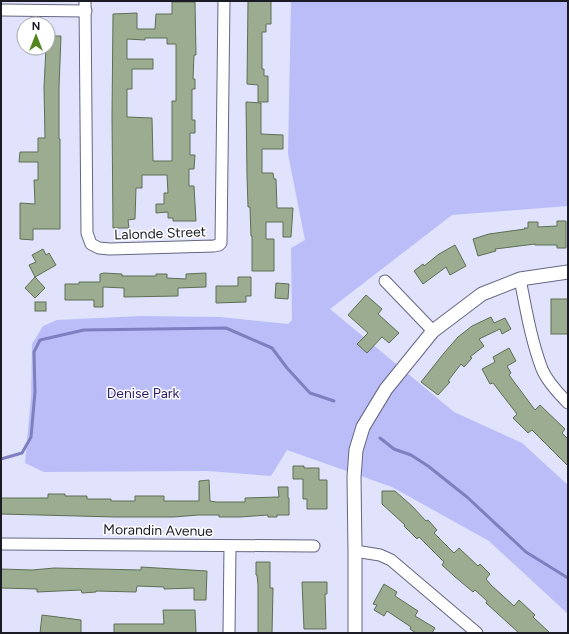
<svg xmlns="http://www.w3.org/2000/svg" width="569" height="634" viewBox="0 0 569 634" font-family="Figtree,sans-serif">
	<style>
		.green { fill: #bbbdf8 }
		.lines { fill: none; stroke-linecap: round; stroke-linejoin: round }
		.stream { stroke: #7f7fc0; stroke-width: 3 }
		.building { fill: #9bac90; stroke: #5e6e54; fill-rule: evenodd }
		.minor-casing { stroke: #656682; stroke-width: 13 }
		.tertiary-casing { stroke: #656682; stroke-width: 15 }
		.minor { stroke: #fff; stroke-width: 11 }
		.tertiary { stroke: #fff; stroke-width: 13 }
		.labels { text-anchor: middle; stroke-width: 3; stroke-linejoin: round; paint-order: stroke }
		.street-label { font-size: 14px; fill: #1b1b26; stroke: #fff }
		.park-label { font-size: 14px; fill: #281b68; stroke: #fff }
	</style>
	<rect width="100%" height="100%" fill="#e1e3fc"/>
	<polygon class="green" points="291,1 568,1 568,206 452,215 330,309 454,412 522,443 568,485 568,614 489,541 392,487 287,450 271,476 208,471 44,472 25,463 31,397 32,344 43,326 57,320 141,316 220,317 288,324 292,320 291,248 305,240 288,154"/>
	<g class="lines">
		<g class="stream">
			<polyline points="380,438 394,449 411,455 428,466 467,497 526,552 568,578"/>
			<polyline points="1,459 22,453 31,437 35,392 34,352 40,340 84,330 226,328 272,348 287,368 310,393 334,401"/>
		</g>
	</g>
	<g class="building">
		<polygon points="248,1 271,1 271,24 266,24 266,32 262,32 262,69 264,69 264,76 268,76 268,102 258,102 258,85 247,84"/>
		<path d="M 172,2 L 195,2 L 196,55 L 194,55 L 193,79 L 195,79 L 195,89 L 192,89 L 192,120 L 195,120 L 195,133 L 190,133 L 190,155 L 195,155 L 194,169 L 189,169 L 189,186 L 194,186 L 196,221 L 173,221 L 173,218 L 168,218 L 168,212 L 156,213 L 156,204 L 164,204 L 164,193 L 168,193 L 167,175 L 142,175 L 142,188 L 136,188 L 135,219 L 128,220 L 129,228 L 113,228 L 112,117 L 113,14 L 137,13 L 137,29 L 155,29 L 156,14 L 172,14 ZM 145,38 L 167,38 L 167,44 L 176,44 L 176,101 L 172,101 L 172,161 L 153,161 L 152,118 L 127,117 L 127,89 L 132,89 L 132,69 L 153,69 L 153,59 L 127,59 L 127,39 L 145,40 Z"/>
		<polygon points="48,36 61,36 59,87 59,139 60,139 60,229 33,229 33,240 20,239 20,203 35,204 34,180 38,180 38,162 19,162 20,152 38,152 38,138 45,138 44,87 46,48 48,48"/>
		<polygon points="246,102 261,103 261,134 283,135 283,149 262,149 262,173 273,173 274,179 276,179 277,208 293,208 291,237 283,237 283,222 266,222 266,239 274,239 274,271 252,271 252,236 251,236 250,207 248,207 247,175"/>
		<polygon points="557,221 566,221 566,248 557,248 557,245 535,245 535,244 495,249 496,251 478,256 473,239 489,234 525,229 524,228 528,228 528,222 538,222 538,227 557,226"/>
		<polygon points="455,245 466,266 450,275 446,267 423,284 414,271 423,264 424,266 439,254"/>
		<polygon points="43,249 46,255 49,253 56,265 35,277 29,265 36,262 32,255"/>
		<polygon points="104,273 122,274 122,276 156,276 156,274 167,274 167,278 186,279 186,274 206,273 206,287 178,288 178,296 124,297 124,288 103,287 103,307 94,307 94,300 65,300 65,284 79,284 79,282 100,282 100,274"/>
		<polygon points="35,277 45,288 35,298 25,288"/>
		<polygon points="238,277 251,277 251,296 246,296 246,302 216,303 216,286 238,286"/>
		<polygon points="276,283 289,284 288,299 275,298"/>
		<polygon points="366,295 382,309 378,314 399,333 389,343 382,337 367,353 357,344 368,333 348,315"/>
		<rect x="551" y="299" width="17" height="35"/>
		<rect x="35" y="302" width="11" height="9"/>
		<polygon points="491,317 494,323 505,318 511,329 502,334 500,329 479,339 484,346 470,357 472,358 464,367 461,364 448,381 450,382 438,395 421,382 444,353 458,337 472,326"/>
		<polygon points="509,348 516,361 507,366 511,373 509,375 535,410 540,405 565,429 562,433 568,439 568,466 532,430 528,433 513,418 517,414 493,383 490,384 482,369 495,362 493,357"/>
		<polygon points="293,466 304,466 304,468 319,468 319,480 327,480 327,509 307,509 307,499 303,499 303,479 293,479"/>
		<polygon points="209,480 210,501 216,502 245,502 245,498 279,497 278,487 288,487 288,498 289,498 289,515 277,515 277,517 268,517 268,515 240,517 219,517 219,515 198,515 174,517 115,517 1,514 1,498 48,498 48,494 65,494 65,496 87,496 87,499 111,499 111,501 135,501 135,496 164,496 164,501 199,501 199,481"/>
		<polygon points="382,491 395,491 412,506 426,521 428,520 437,530 434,533 454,553 459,548 478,566 480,564 490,574 486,579 491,585 514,606 519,600 535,615 533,617 550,633 519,633 486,603 487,601 475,590 473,592 454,576 442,565 444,562 419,537 417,539 404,526 405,525 382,504"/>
		<polygon points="256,562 270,562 270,588 273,588 272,633 258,633 258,585 257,575 256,575"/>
		<polygon points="141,567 207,571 206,600 194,600 194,588 164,589 164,587 137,586 136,592 96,591 96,592 82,593 81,590 37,592 37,589 1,588 1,569 32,570 54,568 141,570"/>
		<polygon points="302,582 327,582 327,594 325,594 326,629 304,629"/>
		<polygon points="384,584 397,592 395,596 418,611 415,616 435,628 432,633 416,633 410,629 411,627 387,611 384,616 374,610 377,605 373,604"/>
		<polygon points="163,610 195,610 196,633 114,633 114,624 164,624"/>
		<polygon points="42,615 81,620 81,633 40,633"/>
	</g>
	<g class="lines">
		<g class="minor-casing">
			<g id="minor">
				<polyline points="85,1 87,233 91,244 99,248 110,249 214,246 219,245 221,243 224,1"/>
				<polyline points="1,10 86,11"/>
				<path d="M 520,279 C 526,309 531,340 542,369 C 547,381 559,394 568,403"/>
				<polyline points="385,281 433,331"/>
				<polyline points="1,544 314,546"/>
				<polyline points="355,551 380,555 391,560 477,633"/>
				<polyline points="229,633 230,546"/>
			</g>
		</g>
		<g class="tertiary-casing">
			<polyline id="tertiary" points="355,633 355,551 354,477 356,450 363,427 386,389 433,331 482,294 520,279 568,272"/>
		</g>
		<use href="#minor" class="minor"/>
		<use href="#tertiary" class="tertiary"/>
	</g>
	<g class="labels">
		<g class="street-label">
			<text transform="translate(160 233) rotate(-2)" y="5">Lalonde Street</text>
			<text transform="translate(158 530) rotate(1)" y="5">Morandin Avenue</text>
		</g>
		<g class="park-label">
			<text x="143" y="398">Denise Park</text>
		</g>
	</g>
	<rect width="569" height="634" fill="none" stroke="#1b1b26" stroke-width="4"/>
	<g transform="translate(36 36)"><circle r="19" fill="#ffffff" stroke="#a4a4a8"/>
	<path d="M0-3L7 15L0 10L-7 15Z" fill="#52861c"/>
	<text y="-6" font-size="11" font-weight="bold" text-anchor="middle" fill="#1b1b26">N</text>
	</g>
</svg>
